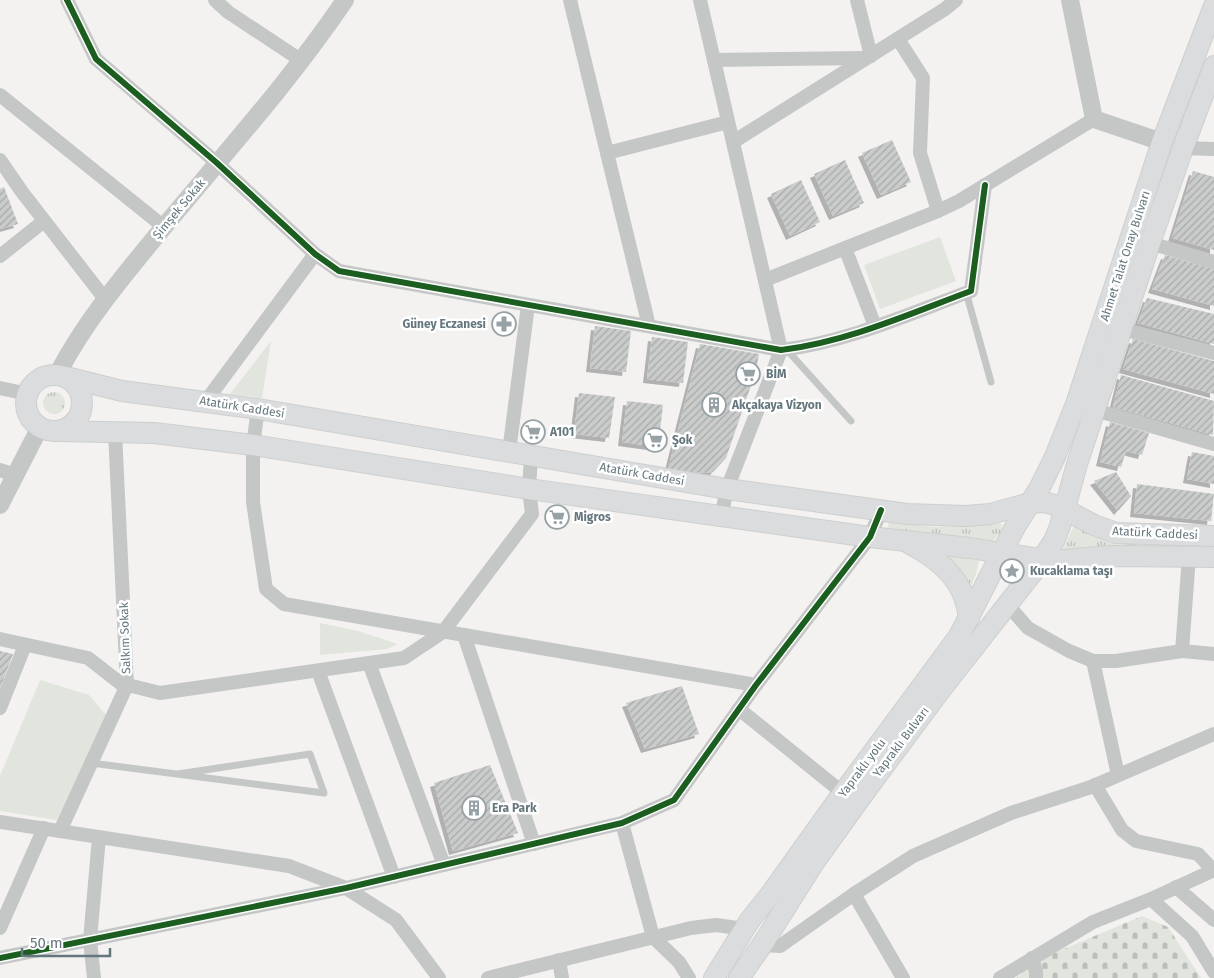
<svg xmlns="http://www.w3.org/2000/svg" width="1214" height="978" viewBox="0 0 1214 978" font-family="'Fira Sans',sans-serif">
	<style>
		.grass { fill: url(#grass-tufts) }
		.cemetery { fill: url(#cemetery-stones) }
		.park { fill: #e2e4de }
		.building { fill: url(#building-hatch); filter: url(#shadow) }
		.lines { fill: none; stroke-linecap: round; stroke-linejoin: round }
		.secondary-casing { stroke: #cecfcf; stroke-width: 22 }
		.service { stroke: #c5c7c7; stroke-width: 7 }
		.minor { stroke: #c5c7c7; stroke-width: 14 }
		.tertiary { stroke: #c5c7c7; stroke-width: 18 }
		.secondary { stroke: #dbdcdd; stroke-width: 20 }
		.cycleway-casing { stroke: #fff; stroke-width: 9 }
		.cycleway { stroke: #1b5e20; stroke-width: 6 }
		.labels { text-anchor: middle; stroke-width: 5; stroke-linejoin: round; paint-order: stroke }
		.street-label { font-size: 12px; fill: #65777e; stroke: #fff }
		.poi-label { font-size: 12px; font-weight: bold; fill: #65777e; stroke: #fff; text-anchor: start }
	</style>
	<defs>
		<pattern id="grass-tufts" width="24" height="20" patternUnits="userSpaceOnUse" patternTransform="scale(1.25)"><rect width="24" height="20" fill="#e2e4de"/><path d="M3 7l-1-3M5 7V3M7 7l1-3M15 17l-1-3M17 17v-4M19 17l1-3" fill="none" stroke="#bbbeb9"/></pattern>
		<pattern id="cemetery-stones" width="16" height="16" patternUnits="userSpaceOnUse" patternTransform="scale(1.25)"><rect width="16" height="16" fill="#e2e4de"/><path d="M2 7V4a2 2 0 0 1 4 0v3zM10 15v-3a2 2 0 0 1 4 0v3z" fill="#bbbeb9"/></pattern>
		<pattern id="building-hatch" width="6" height="6" patternUnits="userSpaceOnUse" patternTransform="scale(1.25)"><rect width="6" height="6" fill="#cacbcb"/><path d="M-1 1l2-2M0 6l6-6M5 7l2-2" fill="none" stroke="#a8aaaa"/></pattern>
		<filter id="shadow"><feDropShadow dx="-4" dy="4" stdDeviation="0" flood-color="#0004"/></filter>
	</defs>
	<rect width="100%" height="100%" fill="#f3f2f1"/>
	<g class="grass">
		<circle cx="54" cy="403" r="11"/>
		<polygon points="889,522 935,527 997,523 1000,523 1002,525 1000,533 992,542 887,530"/>
		<polygon points="1074,526 1106,541 1117,544 1207,544 1206,547 1064,552 1063,548"/>
		<polygon points="945,556 979,560 976,574 971,586 962,574"/>
	</g>
	<polygon class="cemetery" points="1142,916 1168,927 1201,978 1016,978 1040,959"/>
	<g class="park">
		<polygon points="940,237 956,281 880,309 864,265"/>
		<polygon points="271,341 262,398 230,394"/>
		<polygon points="320,623 358,631 398,644 387,649 320,655"/>
		<polygon points="40,680 89,695 107,716 57,820 0,811 0,776"/>
	</g>
	<g class="building">
		<polygon points="892,140 911,182 881,195 862,153"/>
		<polygon points="845,160 864,203 833,216 814,174"/>
		<polygon points="1193,171 1214,177 1214,250 1172,238"/>
		<polygon points="801,180 820,222 790,236 771,194"/>
		<polygon points="4,187 18,224 0,229 0,189"/>
		<polygon points="1165,255 1214,269 1214,306 1152,289"/>
		<polygon points="1147,298 1214,314 1214,344 1138,323"/>
		<polygon points="595,326 631,331 626,372 590,368"/>
		<polygon points="652,337 688,342 683,383 647,379"/>
		<polygon points="1133,339 1214,361 1214,394 1123,369"/>
		<polygon points="700,344 759,354 756,371 726,458 713,472 687,473 668,470"/>
		<polygon points="1121,375 1214,401 1213,435 1113,407"/>
		<polygon points="579,393 615,397 609,438 574,434"/>
		<polygon points="627,401 663,405 658,447 622,442"/>
		<polygon points="1110,422 1149,433 1142,455 1126,451 1121,467 1100,462"/>
		<polygon points="1192,452 1214,456 1214,484 1187,479"/>
		<polygon points="1116,472 1131,496 1118,511 1094,481"/>
		<polygon points="1137,484 1214,494 1211,521 1134,513"/>
		<polygon points="0,651 13,654 0,689"/>
		<polygon points="682,686 699,734 645,749 626,703"/>
		<polygon points="490,765 518,833 453,851 434,783"/>
	</g>
	<g class="lines">
		<g class="secondary-casing">
			<g id="secondary">
				<circle cx="54" cy="403" r="28"/>
				<polyline points="66,377 122,391 258,409 727,489 907,514 966,516 990,514 1030,503 1044,502 1058,506 1094,525 1116,533 1214,536"/>
				<polyline points="57,431 154,433 253,445 529,489 870,537 970,548 1040,559 1063,560 1110,556 1214,557"/>
				<path d="M 910,544 C 941,560 965,581 969,618"/>
				<polyline points="714,978 750,920 770,895 843,793 959,636 1015,527 1040,487 1054,459 1076,404 1162,142 1214,6"/>
				<polyline points="739,978 762,945 815,861 869,786 942,688 1033,572 1054,541 1060,526 1077,464 1150,243 1183,148 1214,66"/>
			</g>
		</g>
		<g class="service">
			<polyline points="966,292 991,382"/>
			<polyline points="787,350 851,421"/>
			<polyline points="91,763 324,793 310,754 178,774"/>
		</g>
		<g class="minor">
			<path d="M 67,0 L 96,59 L 217,163 L 315,254 L 339,271 L 781,350 C 847,342 909,314 971,291 L 985,185"/>
			<polyline points="215,0 228,12 302,61"/>
			<polyline points="570,0 649,326"/>
			<polyline points="700,0 781,350 727,489 721,517"/>
			<polyline points="857,0 871,56"/>
			<polyline points="898,39 923,78 920,153 938,211"/>
			<polyline points="714,60 866,58"/>
			<polyline points="0,95 164,227"/>
			<polyline points="733,142 945,9 956,0"/>
			<polyline points="1183,148 1214,149"/>
			<polyline points="607,153 728,122"/>
			<polyline points="0,160 22,192 105,299"/>
			<polyline points="1150,243 1214,262"/>
			<polyline points="845,248 875,326"/>
			<polyline points="0,256 44,221"/>
			<polyline points="765,280 938,211 959,201 1094,119"/>
			<polyline points="1122,329 1214,353"/>
			<polyline points="0,388 28,394"/>
			<polyline points="206,401 315,254"/>
			<polyline points="258,409 253,445 253,502 266,589 284,604 756,685"/>
			<polyline points="1095,410 1214,444"/>
			<polyline points="509,452 528,305"/>
			<polyline points="0,470 15,475"/>
			<polyline points="1007,604 1028,628 1069,651 1093,661 1116,661 1182,651 1214,654"/>
			<polyline points="464,635 534,844"/>
			<polyline points="0,639 88,658 120,683 160,693 404,658 443,632 532,514 529,489 531,456"/>
			<polyline points="1182,651 1189,556"/>
			<polyline points="1093,661 1118,775"/>
			<polyline points="369,663 444,865"/>
			<polyline points="318,671 394,877"/>
			<polyline points="0,708 25,645"/>
			<polyline points="739,709 843,793"/>
			<polyline points="1095,785 1122,830 1136,841 1198,854 1213,870"/>
			<polyline points="0,822 289,866 346,888 396,920 439,978"/>
			<polyline points="622,823 653,937 679,962 689,978"/>
			<polyline points="60,831 127,685 115,432"/>
			<polyline points="1176,887 1214,920"/>
			<polyline points="854,894 903,978"/>
			<polyline points="1151,899 1192,936 1214,972"/>
			<polyline points="0,928 44,828"/>
			<polyline points="762,945 780,946 854,894 913,856 1011,813 1091,787 1214,734"/>
			<polyline points="0,958 346,888 622,823 674,800 756,685 870,537 881,510"/>
			<polyline points="1032,958 1036,971 1036,978"/>
			<polyline points="559,960 562,978"/>
			<polyline points="94,978 90,940 99,837"/>
			<polyline points="488,978 691,928 716,925 744,929"/>
			<polyline points="1000,978 1093,922 1151,899 1214,870"/>
		</g>
		<g class="tertiary">
			<polyline points="1070,0 1094,119 1162,142"/>
			<path d="M 57,375 C 85,321 124,275 163,228 C 225,153 291,80 345,0"/>
			<polyline points="0,505 40,427"/>
		</g>
		<use href="#secondary" class="secondary"/>
		<g class="cycleway-casing">
			<g id="cycleway">
				<path d="M 67,0 L 96,59 L 217,163 L 315,254 L 339,271 L 781,350 C 847,342 909,314 971,291 L 985,185"/>
				<polyline points="0,958 346,888 622,823 674,800 756,685 870,537 881,510"/>
			</g>
		</g>
		<use href="#cycleway" class="cycleway"/>
	</g>
	<defs>
		<g id="pharmacy-ring" transform="scale(1.25)"><circle r="9.5" fill="#fff" stroke="#97a2a6" stroke-width="1.5"/><path d="M-2-6h4v4h4v4h-4v4h-4v-4h-4v-4h4Z" fill="#97a2a6"/></g>
		<g id="supermarket-ring" transform="scale(1.25)"><circle r="9.5" fill="#fff" stroke="#97a2a6" stroke-width="1.5"/><path d="M-6-5.5h2.5l.6 2H6L4.5 2H-2.5L-4.4-4H-6ZM-1.5 3.2a1.3 1.3 0 1 0 .1 0ZM3 3.2a1.3 1.3 0 1 0 .1 0Z" fill="#97a2a6"/></g>
		<g id="building-ring" transform="scale(1.25)"><circle r="9.5" fill="#fff" stroke="#97a2a6" stroke-width="1.5"/><path d="M-4-6H4V6H1V3H-1V6H-4ZM-2.5-4.3h1.7v1.8h-1.7ZM.8-4.3h1.7v1.8H.8ZM-2.5-1h1.7V.8h-1.7ZM.8-1h1.7V.8H.8Z" fill="#97a2a6"/></g>
		<g id="sight-ring" transform="scale(1.25)"><circle r="9.5" fill="#fff" stroke="#97a2a6" stroke-width="1.5"/><path d="M0-6L1.8-2.2L6-1.7L2.9 1.2L3.7 5.4L0 3.3L-3.7 5.4L-2.9 1.2L-6-1.7L-1.8-2.2Z" fill="#97a2a6"/></g>
	</defs>
	<g fill-rule="evenodd">
		<use href="#pharmacy-ring" x="504" y="324"/>
		<use href="#supermarket-ring" x="748" y="374"/>
		<use href="#building-ring" x="714" y="405"/>
		<use href="#supermarket-ring" x="533" y="432"/>
		<use href="#supermarket-ring" x="655" y="440"/>
		<use href="#supermarket-ring" x="557" y="517"/>
		<use href="#sight-ring" x="1012" y="571"/>
		<use href="#building-ring" x="474" y="808"/>
	</g>
	<g class="labels">
		<g class="street-label">
			<text transform="translate(179 209) rotate(-50)" y="4">Şimşek Sokak</text>
			<text transform="translate(1125 256) rotate(-72)" y="4">Ahmet Talat Onay Bulvarı</text>
			<text transform="translate(242 407) rotate(9)" y="4">Atatürk Caddesi</text>
			<text transform="translate(642 474) rotate(10)" y="4">Atatürk Caddesi</text>
			<text transform="translate(1155 533) rotate(3)" y="4">Atatürk Caddesi</text>
			<text transform="translate(125 638) rotate(-92)" y="4">Salkım Sokak</text>
			<text transform="translate(901 742) rotate(-53)" y="4">Yapraklı Bulvarı</text>
			<text transform="translate(862 768) rotate(-53)" y="4">Yapraklı yolu</text>
		</g>
		<g class="poi-label">
			<text x="486" y="328" text-anchor="end">Güney Eczanesi</text>
			<text x="766" y="378">BİM</text>
			<text x="732" y="409">Akçakaya Vizyon</text>
			<text x="550" y="436">A101</text>
			<text x="672" y="444">Şok</text>
			<text x="574" y="521">Migros</text>
			<text x="1030" y="575">Kucaklama taşı</text>
			<text x="492" y="812">Era Park</text>
		</g>
	</g>
	<path d="M22 948v8h88v-8" fill="none" stroke="#65777e" stroke-width="2.5"/>
	<text x="30" y="948" font-size="15" fill="#65777e" stroke="#ffffff" stroke-width="4" paint-order="stroke">50 m</text>
</svg>
